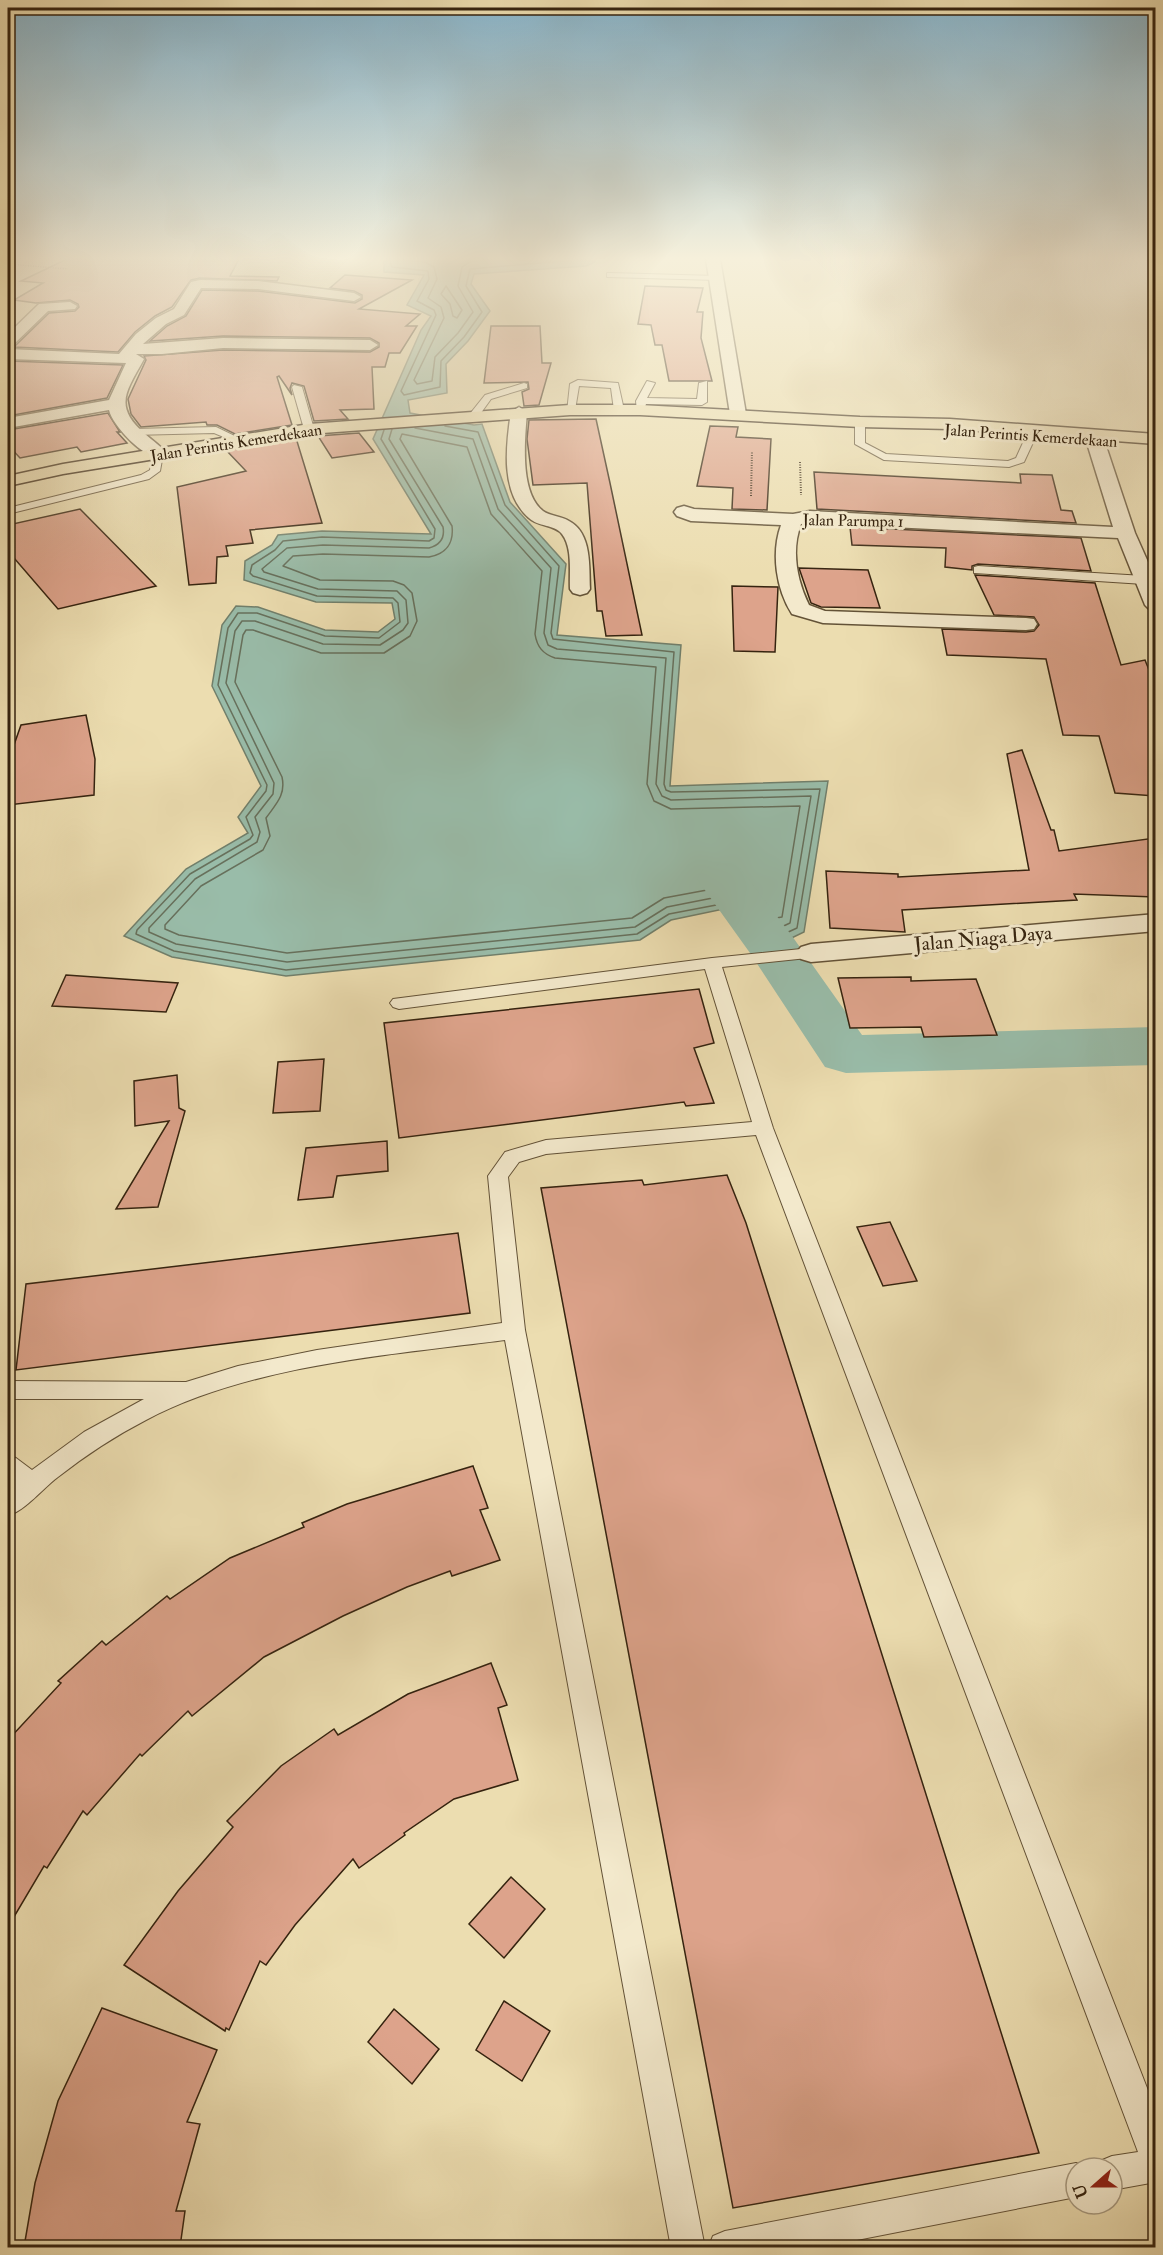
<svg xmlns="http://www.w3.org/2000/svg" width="1163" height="2255" viewBox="0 0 1163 2255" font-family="'IM FELL Double Pica',serif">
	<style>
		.water { fill: #99bca9; stroke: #717f6b; stroke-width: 1.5 }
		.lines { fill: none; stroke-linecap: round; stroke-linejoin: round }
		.shore { stroke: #67705c; stroke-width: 1.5 }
		.river { fill: #99bca9; fill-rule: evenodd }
		.building { fill: #dda38b; stroke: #35230f; stroke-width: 1.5 }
		.service-casing { stroke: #635237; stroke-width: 2 }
		.minor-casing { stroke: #635237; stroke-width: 3 }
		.trunk-casing { stroke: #35230f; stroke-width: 3 }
		.path-far1 { stroke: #35230f; stroke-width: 1.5; stroke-dasharray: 1 1.5; stroke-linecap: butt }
		.path { stroke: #35230f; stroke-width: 2; stroke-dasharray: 1 1.5; stroke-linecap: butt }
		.service { fill: #f3e9cc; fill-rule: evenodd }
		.minor { fill: #f3e9cc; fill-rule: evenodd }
		.trunk { fill: #ecddb0; fill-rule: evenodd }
		.labels { text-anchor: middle; stroke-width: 6; stroke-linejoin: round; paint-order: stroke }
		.far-street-label { font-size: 16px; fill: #35230f; stroke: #f3e9cc }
		.street-label { font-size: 20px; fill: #35230f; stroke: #f3e9cc }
	</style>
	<rect width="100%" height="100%" fill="#ecddb0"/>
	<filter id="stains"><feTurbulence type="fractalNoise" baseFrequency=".00333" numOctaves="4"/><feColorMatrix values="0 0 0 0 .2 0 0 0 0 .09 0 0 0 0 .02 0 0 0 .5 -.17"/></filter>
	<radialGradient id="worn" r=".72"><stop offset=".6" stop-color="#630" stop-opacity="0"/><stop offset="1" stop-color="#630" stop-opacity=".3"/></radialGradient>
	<polygon class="water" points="384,259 590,259 595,262 586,266 474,274 471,284 490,311 468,341 446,364 447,393 408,400 410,413 474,425 482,424 510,502 566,564 557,635 681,645 670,786 828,781 804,932 773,947 733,907 671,920 640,940 286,976 172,957 124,936 186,869 248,833 238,817 261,786 212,686 222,625 236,606 258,607 325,630 378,632 395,619 392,603 316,602 244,580 245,561 272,545 278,535 322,531 431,534 373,439 421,330 431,316 407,305 424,275 384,272"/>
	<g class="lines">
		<g class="shore">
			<polyline points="389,259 392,267 428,271 429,279 417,301 434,310 436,315 401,391 404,395 440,387 441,361 464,337 482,312 466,286 470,269 587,259"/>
			<polyline points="398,259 425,262 434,267 437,279 428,298 441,307 444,318 414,380 417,384 432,381 435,357 458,333 473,312 458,286 462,267 472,261 493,259"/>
			<polygon points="446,286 462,310 457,318 453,316 450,304 441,294"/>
			<path d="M 392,429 L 389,439 L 443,527 C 445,538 440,545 429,548 L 323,545 L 287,548 L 262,569 L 264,572 L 318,589 L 397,591 L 406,600 L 408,623 L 403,630 L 380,645 L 323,644 L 255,621 L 242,621 L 235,631 L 226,683 L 274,783 L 273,794 L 255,817 L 260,832 L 257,842 L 195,879 L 149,928 L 149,932 L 176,944 L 287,962 L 635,927 L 667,907 L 733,894 L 743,898 L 775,930 L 790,923 L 811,796 L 671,800 L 662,796 L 656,784 L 666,658 L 557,649 L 548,645 L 544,633 L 551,568 L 498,509 L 473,439 L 415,428"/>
			<polyline points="384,430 381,439 435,529 434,538 429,541 322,537 283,541 275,550 252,565 250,573 253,576 317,596 393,598 398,603 400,622 379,638 325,636 257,613 238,613 228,628 218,685 267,785 266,791 246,817 253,835 250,839 190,874 137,930 136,934 174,951 286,970 637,934 669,914 732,902 738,903 773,939 797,928 820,789 671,792 666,790 664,784 674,652 553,639 551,633 559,566 505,505 478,432 445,426"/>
			<path d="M 402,434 L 467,447 L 491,514 L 542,571 L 535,634 C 537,647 543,654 555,658 L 656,667 L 647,784 L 654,801 L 671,809 L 800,806 L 782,917 L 776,918 L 747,890 L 734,885 L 664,898 L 632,918 L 287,953 L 179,935 L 165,929 L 165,925 L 201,886 L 263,850 L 270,836 L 266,818 C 276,804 286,795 282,777 L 235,682 L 243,635 L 246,630 L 253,630 L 321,653 L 384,653 L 410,636 L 417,621 L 412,593 L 404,585 L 393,581 L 320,580 L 283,566 L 293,556 L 323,554 L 429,557 C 446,554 454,543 452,526 L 400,439 Z"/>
		</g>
		<polygon class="river" points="722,864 740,868 792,936 862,1035 1156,1027 1156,1065 846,1073 825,1067 750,953 697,879 704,868"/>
	</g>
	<g class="building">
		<polygon points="67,259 239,259 230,276 279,277 277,281 200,278 191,280 172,307 155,316 135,332 118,352 14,347 49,313 75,311 79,307 78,304 70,300 36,303 14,300 43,283 21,281"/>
		<polygon points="345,275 412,280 359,309 420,314 406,326 417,326 400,353 389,353 385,367 372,367 374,409 340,410 348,419 314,421 304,386 292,383 290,388 292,395 279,376 277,377 292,425 235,434 217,425 207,425 206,422 141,427 131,414 128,399 146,360 144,356 223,350 370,352 379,347 379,343 370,338 223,336 150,341 167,326 186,316 202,290 258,291 355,303 362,299 362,295 354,291 330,288"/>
		<polygon points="645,286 703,288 697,312 703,312 701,338 712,381 669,381 662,345 655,345 651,325 638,324"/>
		<polygon points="491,326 540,326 542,363 551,363 539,405 524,406 522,392 529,389 528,382 484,383"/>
		<polygon points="8,361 123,365 107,398 8,416"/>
		<polygon points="108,413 120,432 117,432 127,443 81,452 77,447 20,458 8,445 8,430"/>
		<polygon points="596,419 610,483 642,635 606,636 602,611 597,611 587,483 533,485 527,439 529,420"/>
		<polygon points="710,426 738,427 736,437 771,439 767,510 732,509 733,488 697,486"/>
		<polygon points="359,433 374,452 332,458 318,436"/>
		<polygon points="296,438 322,523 250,530 253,543 226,546 228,556 217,557 216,583 189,585 177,487 246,471 226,450"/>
		<polygon points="814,472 1021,483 1020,474 1052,475 1061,510 1072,511 1076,523 817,509"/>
		<polygon points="80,509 156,586 58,609 8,551 8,525"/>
		<polygon points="850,527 1081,538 1091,571 978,564 972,566 972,570 945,567 946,548 852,545"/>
		<polygon points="799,568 868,570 880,608 821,607 811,603"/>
		<polygon points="975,575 1095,583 1121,665 1145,660 1155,685 1155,796 1115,793 1099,736 1063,735 1046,659 947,655 942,629 1026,632 1034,631 1039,625 1034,617 994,615"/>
		<polygon points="732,586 778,587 775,652 734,651"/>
		<polygon points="86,715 95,759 94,795 8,805 8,762 21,725"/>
		<polygon points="1022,750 1051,830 1054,830 1059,851 1155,838 1155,897 1074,894 1077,900 902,910 905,932 830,928 826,871 898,874 898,877 1029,870 1007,754"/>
		<polygon points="66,975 178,983 166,1012 52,1006"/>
		<polygon points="911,977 911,981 976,979 997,1035 924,1037 921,1027 850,1028 838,978"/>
		<polygon points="699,989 714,1043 694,1048 714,1103 686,1106 684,1102 399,1138 384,1023"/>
		<polygon points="324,1059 320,1111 273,1113 278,1062"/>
		<polygon points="177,1075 179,1108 185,1111 158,1207 116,1209 169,1121 135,1126 134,1081"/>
		<polygon points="387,1141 388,1171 337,1176 333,1197 298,1200 306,1148"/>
		<polygon points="727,1175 746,1223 1039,2153 733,2208 541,1188 642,1180 644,1185"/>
		<polygon points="890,1222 917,1281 883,1286 857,1227"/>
		<polygon points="458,1233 470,1313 16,1370 26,1284"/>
		<polygon points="473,1466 488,1508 480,1510 500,1560 452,1576 450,1571 407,1587 343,1616 264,1657 192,1716 188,1711 142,1756 140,1754 87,1815 83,1811 47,1868 44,1866 8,1927 8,1740 61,1683 58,1681 102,1641 106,1645 167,1596 170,1599 230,1558 304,1527 302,1523 347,1504"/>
		<polygon points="491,1663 507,1705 498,1708 518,1780 454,1799 404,1833 405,1835 359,1868 353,1859 295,1925 266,1965 260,1961 229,2030 226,2028 225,2031 124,1965 178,1891 233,1827 227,1821 281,1766 334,1729 338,1735 408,1694"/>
		<polygon points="511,1877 545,1909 504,1958 469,1924"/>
		<polygon points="504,2001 550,2031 522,2081 476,2050"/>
		<polygon points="102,2008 217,2050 187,2122 200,2124 176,2211 185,2211 180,2247 24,2247 35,2183 58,2101"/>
		<polygon points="394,2009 439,2049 412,2084 368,2042"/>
	</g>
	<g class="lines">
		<g class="service-casing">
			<g id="service">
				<polygon points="610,273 717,276 721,278 717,280 607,277 607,273"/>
				<polygon points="578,380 618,383 624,410 619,413 614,410 611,388 579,386 575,410 567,412 570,384"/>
				<polygon points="647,381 655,383 647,398 697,399 699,383 707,381 707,402 702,405 646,404 643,412 637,412 636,401"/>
				<polygon points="524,383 527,384 527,388 491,399 478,417 469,415 485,395"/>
				<polygon points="294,385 302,387 314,429 313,431 304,429 292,387"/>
				<polygon points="860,419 865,422 865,443 886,454 1008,461 1016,458 1027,434 1036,436 1024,462 1009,467 884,460 855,444 855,422"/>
				<polygon points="216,427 243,440 238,443 214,433 132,435 127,432 132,429"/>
				<polygon points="158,451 163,454 160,471 149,479 8,514 8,508 141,475 150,470 153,454"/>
				<polygon points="978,566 1144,576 1150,580 1144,584 974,573 974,567"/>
				<path d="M 811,948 L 817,949 L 820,953 L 817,957 L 722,967 L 773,1128 L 1156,2111 L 1156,2182 L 1112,2190 L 1112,2168 L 1097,2168 L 1100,2161 L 1112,2156 L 1138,2152 L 756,1135 L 546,1154 L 519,1162 L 508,1177 L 525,1330 L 705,2248 L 671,2248 L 505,1340 C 389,1355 250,1365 146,1420 C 115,1436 86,1455 58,1477 C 42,1489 27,1509 8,1516 L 8,1490 L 15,1484 L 8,1478 L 8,1455 L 16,1458 L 32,1470 L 84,1432 L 144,1399 L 8,1399 L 8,1381 L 186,1382 L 238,1366 L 317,1350 L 502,1323 L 488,1176 L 505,1152 L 546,1140 L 752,1122 L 705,969 L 399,1009 L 393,1007 L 390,1003 L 393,999 L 712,958 Z"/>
				<polygon points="1076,2163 1088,2168 1076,2168 1076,2197 816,2248 708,2248 713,2236 725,2231"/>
			</g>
		</g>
		<g class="minor-casing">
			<g id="minor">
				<polygon points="706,259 720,259 746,414 738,419 730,414"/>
				<path d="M 200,280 L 258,281 L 354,293 L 361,297 L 354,301 L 258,289 L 201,288 L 184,315 L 166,324 L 143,344 L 223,338 L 370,340 L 378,345 L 370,350 L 223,348 L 162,354 L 136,354 L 144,359 C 126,392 113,406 145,434 C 153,441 161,446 167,454 L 164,458 C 147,462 113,427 109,410 L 8,428 L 8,418 L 109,400 L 126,363 L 8,359 L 8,349 L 119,354 L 136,334 L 156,318 L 174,309 L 191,282 Z"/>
				<polygon points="70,302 77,306 75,309 48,311 13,345 8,346 8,334 39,304"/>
				<path d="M 519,407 L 527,412 C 525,439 519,492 543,511 C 550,516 561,516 569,521 C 592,533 589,567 590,589 L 587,593 L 580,595 L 573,593 L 570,589 C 569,573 573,548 562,534 C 554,524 538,527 529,518 C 500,493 506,446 511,412 Z"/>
				<path d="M 1095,435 L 1101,436 L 1104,440 L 1135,533 L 1156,580 L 1156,611 L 1149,609 L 1145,605 L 1118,538 L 810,523 L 801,524 C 791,551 797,580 809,605 L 825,611 L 1026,618 L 1034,619 L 1037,624 L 1034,629 L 1026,630 L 823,623 L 792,614 C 776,589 771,553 781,525 L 691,521 L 677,516 L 674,512 L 677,508 L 684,506 L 694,509 L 793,514 L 810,511 L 1113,527 L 1086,440 L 1089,436 Z"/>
				<polygon points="1156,914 1156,931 811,962 801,959 796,953 801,947 811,944"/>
			</g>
		</g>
		<g class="trunk-casing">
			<polygon id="trunk" points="570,405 640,405 860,417 950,419 1156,434 1156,444 950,429 860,427 640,415 570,415 309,434 63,474 8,486 8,476 63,464 309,424"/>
		</g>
		<polyline class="path-far1" points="8,264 68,269"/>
		<g class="path">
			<polyline points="800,462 801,495"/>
			<polyline points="751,496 752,451"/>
		</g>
		<use href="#service" class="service"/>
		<use href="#minor" class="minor"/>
		<use href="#trunk" class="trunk"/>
	</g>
	<linearGradient id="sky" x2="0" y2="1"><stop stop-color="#88b7cf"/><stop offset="0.45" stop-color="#f6f0db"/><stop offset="1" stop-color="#f6f0db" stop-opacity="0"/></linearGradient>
	<rect width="1163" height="575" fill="url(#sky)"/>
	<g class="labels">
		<g class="far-street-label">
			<text transform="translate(1031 435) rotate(4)" y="6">Jalan Perintis Kemerdekaan</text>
			<text transform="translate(236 442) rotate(-9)" y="6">Jalan Perintis Kemerdekaan</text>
			<text transform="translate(853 520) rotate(1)" y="6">Jalan Parumpa 1</text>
		</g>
		<g class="street-label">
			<text transform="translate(983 938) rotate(-5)" y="7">Jalan Niaga Daya</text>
		</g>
	</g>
	<rect width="1163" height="2255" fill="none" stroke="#ecddb0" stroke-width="30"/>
	<rect x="9" y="9" width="1145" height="2237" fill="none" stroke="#35230f" stroke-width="3"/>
	<rect x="15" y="15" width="1133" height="2225" fill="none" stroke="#35230f" stroke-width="1.5"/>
	<g transform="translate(1094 2186) rotate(249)"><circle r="28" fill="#f3e9cc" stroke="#a79a80" stroke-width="1.5"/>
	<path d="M0-4.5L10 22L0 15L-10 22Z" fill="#8f2418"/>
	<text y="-9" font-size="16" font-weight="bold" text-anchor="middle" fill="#35230f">U</text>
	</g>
	<rect width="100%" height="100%" filter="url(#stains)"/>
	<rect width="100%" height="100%" fill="url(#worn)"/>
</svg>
